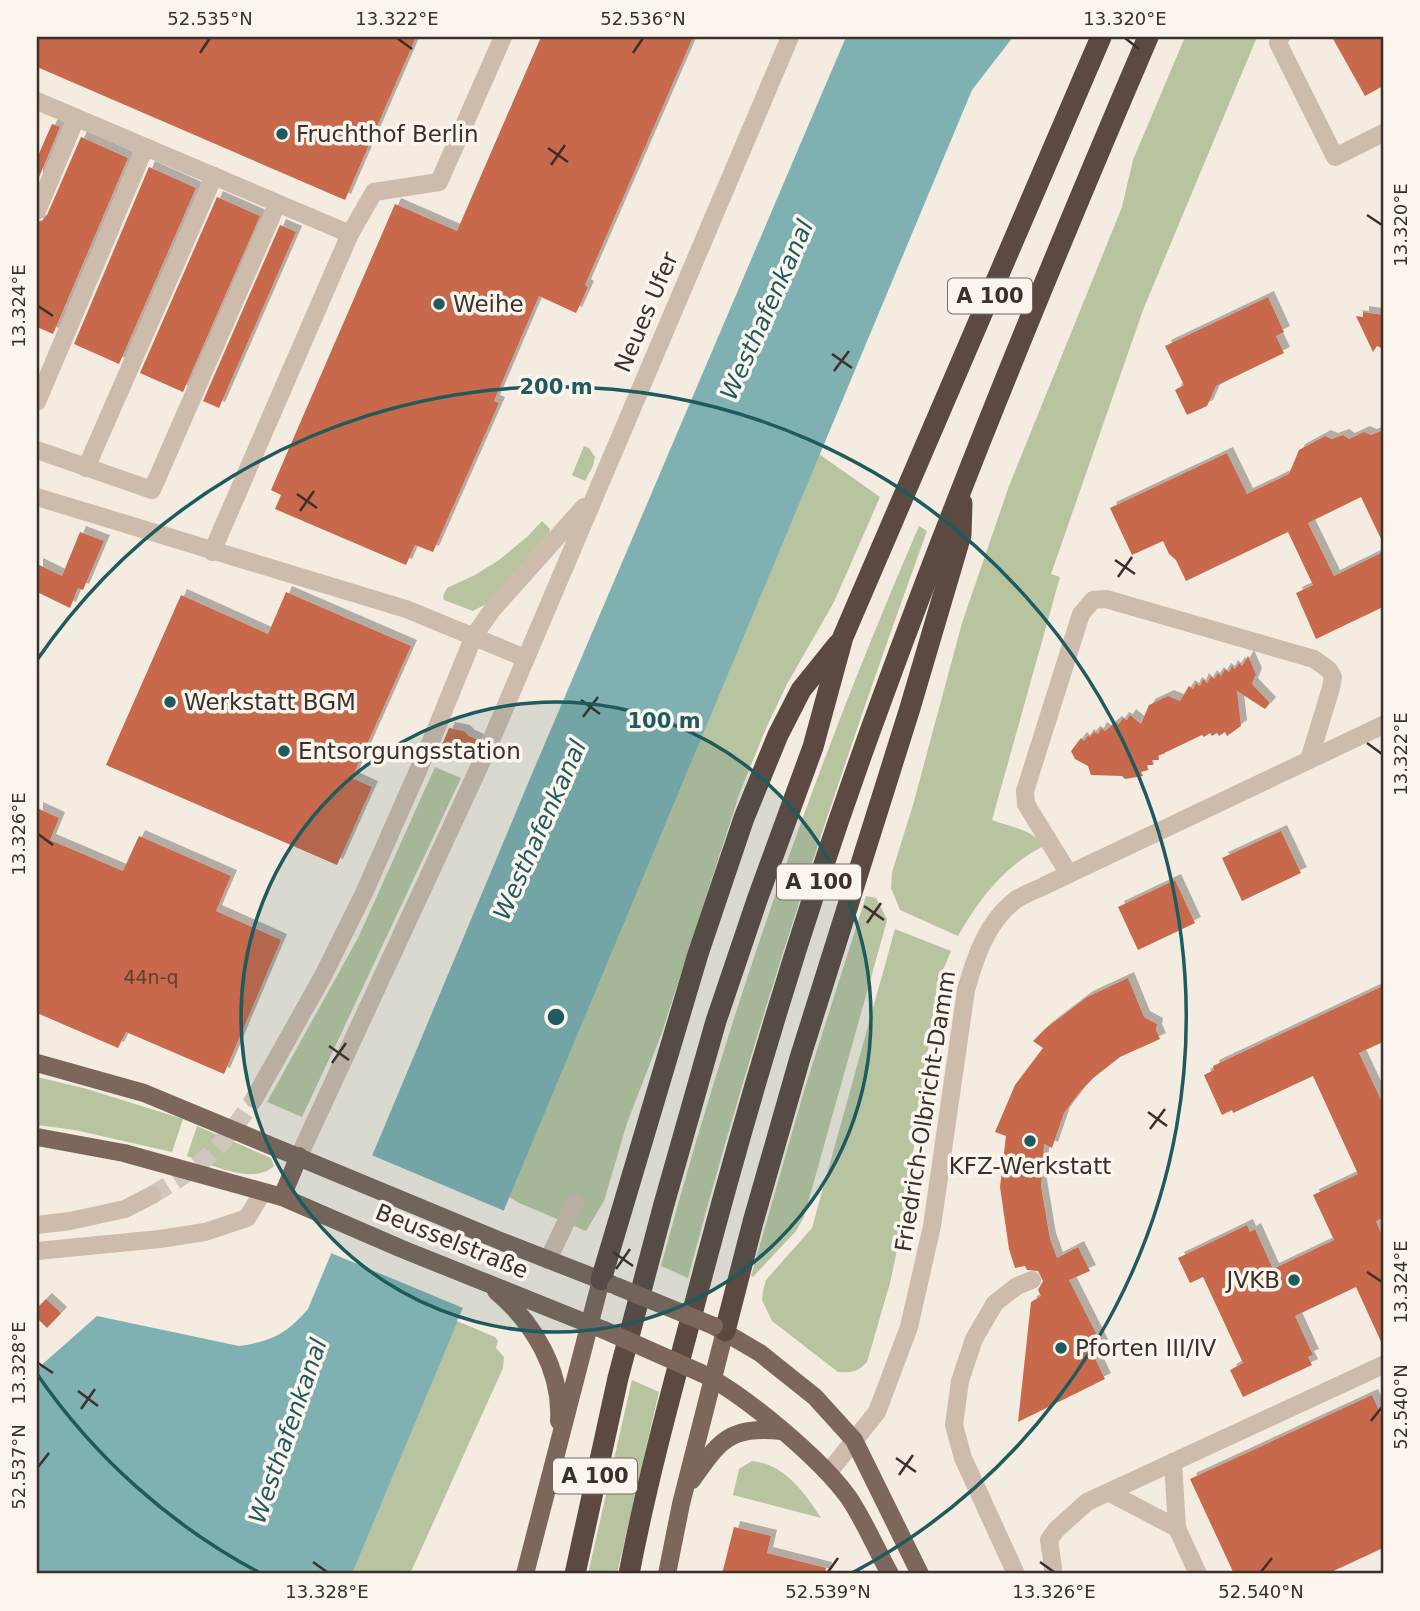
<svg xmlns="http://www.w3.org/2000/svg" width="1420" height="1611" viewBox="0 0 1420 1611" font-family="'DejaVu Sans',sans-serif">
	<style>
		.green { fill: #b8c4a0 }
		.water { fill: #7fb0b2 }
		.pier { fill: #f4ebe1 }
		.building { fill: #c8694b; filter: url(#shadow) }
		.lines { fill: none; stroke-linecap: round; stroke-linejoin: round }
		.minor-tunnel { stroke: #cfc6bd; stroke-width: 18; stroke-dasharray: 18 9; stroke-linecap: butt }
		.minor { stroke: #cdbbac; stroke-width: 18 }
		.major { stroke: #7d675c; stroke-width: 18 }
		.highway { stroke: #5c4a42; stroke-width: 21 }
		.major-bridge { stroke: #7d675c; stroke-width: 18 }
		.ticks { fill: none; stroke: #3b302b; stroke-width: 2.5 }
		.ring { fill: none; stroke: #1f5a5e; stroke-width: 3.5 }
		.poi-dot { fill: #1f5a5e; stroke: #fbf5ee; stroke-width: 2.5 }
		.labels { text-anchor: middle; stroke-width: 7; stroke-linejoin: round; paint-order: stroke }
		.number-label { font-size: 19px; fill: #5e3e33 }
		.shield { fill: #fbf5ee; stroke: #756b66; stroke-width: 2 }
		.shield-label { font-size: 21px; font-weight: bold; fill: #3b302b }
		.poi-label { font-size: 23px; fill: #3b302b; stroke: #fbf5ee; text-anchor: start }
		.street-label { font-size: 23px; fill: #3b302b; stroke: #fbf5ee }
		.water-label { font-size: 24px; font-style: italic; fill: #1f5a5e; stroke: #fbf5ee }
		.centre { fill: #1f5a5e; stroke: #fbf5ee; stroke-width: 3.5 }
		.ring-label { font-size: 21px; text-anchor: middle; font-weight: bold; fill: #1f5a5e; stroke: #fbf5ee; stroke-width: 7; stroke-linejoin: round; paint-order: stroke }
		.neatline { fill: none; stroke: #3b302b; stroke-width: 2.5 }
		.ticks-label { font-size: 18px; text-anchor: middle; fill: #3b302b }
	</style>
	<defs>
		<filter id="shadow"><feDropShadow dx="6" dy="-6" stdDeviation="0" flood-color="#0004"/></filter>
	</defs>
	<rect width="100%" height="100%" fill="#f4ebe1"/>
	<g class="green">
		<path d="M 1185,37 L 1257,37 L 1143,310 L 1051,574 L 1060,577 L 992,820 C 1010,827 1032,829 1044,846 C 1004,866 980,898 958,936 L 900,910 L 891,888 L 892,872 L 913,805 L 962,623 L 1009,486 L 1122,207 L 1133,160 Z"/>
		<polygon points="584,446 589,448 595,457 593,466 585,481 572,475"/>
		<polygon points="819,454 880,497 834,602 787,684 767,726 740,792 661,1035 627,1123 604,1201 586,1231 519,1203 509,1197"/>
		<polygon points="542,521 550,529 549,535 488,603 473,611 444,600 443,596 447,588 475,575 499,560 527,537"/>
		<path d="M 919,526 L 927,531 C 838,777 755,1025 688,1278 L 661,1266 C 729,1014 815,766 919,526 Z"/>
		<polygon points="435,767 461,778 302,1117 267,1102 358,938"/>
		<polygon points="866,896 876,898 887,919 886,924 804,1217 796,1231 753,1277 751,1276 804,1091"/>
		<path d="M 895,929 L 951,951 L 938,982 L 902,1227 L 890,1283 L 867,1362 C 858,1372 851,1373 838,1372 L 772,1321 L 762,1300 L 763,1291 L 766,1280 L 812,1228 Z"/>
		<polygon points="37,1077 87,1089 183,1119 172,1152 75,1130 37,1125"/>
		<path d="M 197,1126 L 271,1158 L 274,1166 C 252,1186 211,1164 187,1156 Z"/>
		<polygon points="457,1321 495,1337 498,1341 496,1348 504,1357 503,1368 410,1574 352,1574"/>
		<polygon points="632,1380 659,1392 617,1574 588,1574"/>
		<path d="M 752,1461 C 784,1464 804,1492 821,1518 L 733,1495 L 739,1469 Z"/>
	</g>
	<path class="water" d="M 846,37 L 1013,37 L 972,90 L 352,1574 L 37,1574 L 37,1369 L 97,1316 L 239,1346 C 273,1341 286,1334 308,1309 L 534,769 Z"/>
	<polygon class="pier" points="369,1154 507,1212 461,1323 457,1321 463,1308 331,1253 328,1259 326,1258"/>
	<g class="building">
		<polygon points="37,37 416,37 345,200 37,67"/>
		<polygon points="541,37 693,37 585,285 588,287 576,313 539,296 494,401 499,403 433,552 415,545 406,565 275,509 281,495 271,490 395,204 457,231"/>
		<polygon points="1332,37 1383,37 1383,86 1365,96"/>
		<polygon points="52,124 60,127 37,182 37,158"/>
		<polygon points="81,137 128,158 53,334 37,327 37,222 43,220 47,215"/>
		<polygon points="149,167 196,188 119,364 74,344"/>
		<polygon points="217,197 260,216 183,392 140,373"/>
		<polygon points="280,225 296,232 219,408 203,401"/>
		<polygon points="1268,297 1284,332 1276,336 1284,353 1216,386 1207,406 1187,415 1175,390 1184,385 1165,346"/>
		<polygon points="1363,312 1383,315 1383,349 1377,346 1373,352 1356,316 1363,317"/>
		<polygon points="1383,430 1383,543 1361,497 1308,523 1334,576 1383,552 1383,607 1316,639 1296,593 1313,585 1288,532 1186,581 1176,560 1169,554 1163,541 1132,555 1110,508 1227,453 1247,494 1289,474 1299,450 1325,436 1332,439 1343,435 1349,439 1364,432 1371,435"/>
		<polygon points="80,532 104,541 83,590 78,588 70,608 37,592 37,564 62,576"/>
		<polygon points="286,592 411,646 352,778 372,787 337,865 106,765 181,595 268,634"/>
		<polygon points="1248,656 1256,674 1252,684 1270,703 1265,709 1237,691 1241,726 1227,736 1225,732 1219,736 1217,733 1212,736 1210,733 1204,737 1202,735 1158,756 1159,760 1152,760 1153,765 1147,765 1148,770 1141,772 1143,776 1125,779 1122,776 1091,775 1088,766 1075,759 1071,751 1081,738 1084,741 1088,735 1090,737 1094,732 1098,734 1101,728 1105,731 1116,722 1119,724 1123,718 1127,720 1130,715 1141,724 1149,705 1168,696 1180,701 1189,686 1193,689 1196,683 1200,686 1203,679 1207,683 1211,676 1214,679 1218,673 1221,676 1225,669 1229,672 1232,666 1235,669 1239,663 1242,666"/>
		<polygon points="449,728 464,731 469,736 478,740 471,757 455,753 442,745"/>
		<polygon points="37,808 59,818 50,840 123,871 139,836 231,876 216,911 281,940 224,1074 126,1032 118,1048 37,1013"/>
		<polygon points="1281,831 1301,873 1242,901 1222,858"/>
		<polygon points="1175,880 1195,923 1138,950 1118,907"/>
		<polygon points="1128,978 1144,1017 1157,1024 1156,1030 1160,1039 1120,1057 1092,1079 1079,1093 1064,1113 1052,1148 1044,1144 1041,1186 1050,1239 1057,1258 1078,1247 1090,1271 1069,1280 1102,1345 1092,1352 1105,1379 1018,1422 1031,1302 1041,1296 1038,1290 1043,1281 1038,1271 1027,1270 1025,1266 1015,1268 1009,1249 1000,1187 1006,1136 995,1132 1015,1085 1043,1048 1033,1041 1045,1029 1087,997"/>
		<polygon points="1383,986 1383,1042 1359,1053 1383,1104 1383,1218 1376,1221 1383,1238 1383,1346 1356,1287 1295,1316 1313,1355 1308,1357 1312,1365 1243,1397 1230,1370 1243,1363 1203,1277 1190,1283 1178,1258 1247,1225 1250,1232 1255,1229 1273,1269 1334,1240 1313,1195 1358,1174 1313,1076 1233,1113 1232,1110 1222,1115 1204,1075 1214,1070 1213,1066"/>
		<polygon points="46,1299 61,1313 47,1328 37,1318 37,1308"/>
		<polygon points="1372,1395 1383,1419 1383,1548 1327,1574 1234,1574 1190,1479"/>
		<polygon points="734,1527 771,1536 767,1553 826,1568 825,1574 722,1574"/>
	</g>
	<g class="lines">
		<path class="minor-tunnel" d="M 152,1195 C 202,1166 222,1148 254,1099"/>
		<g class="minor">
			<polyline points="1281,37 1278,43 1335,157 1383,133"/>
			<polyline points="37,101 350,234"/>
			<polyline points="37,211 76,118"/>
			<polyline points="37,402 145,147"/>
			<polyline points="37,450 152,490 277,204"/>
			<polyline points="86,468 214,176"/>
			<polyline points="37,497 406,609 525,658"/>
			<polyline points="212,552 350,234 374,192 439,182 503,37"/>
			<polyline points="1069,874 1026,804 1025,791 1081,614 1093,600 1106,599 1314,659 1329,670 1333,677 1331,688 1309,760"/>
			<polyline points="254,1099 323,976 364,893 432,739 474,636 492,610 584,507"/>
			<polyline points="299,1156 487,750 790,37"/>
			<polyline points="37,1225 70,1221 125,1209 152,1195"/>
			<polyline points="37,1251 160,1239 205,1232 247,1218 263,1192"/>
			<polyline points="548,1260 575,1203"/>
			<polyline points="1173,1462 1177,1528 1198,1574"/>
			<path d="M 828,1473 L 877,1412 L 909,1327 L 932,1226 L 966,990 C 975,958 986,924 1013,902 C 1022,894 1037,890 1048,884 L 1383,725"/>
			<polyline points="1108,1492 1177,1528"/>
			<polyline points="1053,1568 1049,1540 1056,1530 1087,1502 1383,1365"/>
			<polyline points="1016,1574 963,1458 954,1425 960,1381 974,1339 995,1303 1017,1286 1032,1280"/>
		</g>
		<g class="major">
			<polyline points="37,1063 144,1093 503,1242 611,1284"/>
			<polyline points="37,1137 124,1153 282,1197 402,1249 604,1330"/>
			<polyline points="282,1197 299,1156"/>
			<path d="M 496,1291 C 534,1323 562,1371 559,1421"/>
			<polyline points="714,1326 760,1353 815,1397 854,1440 920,1574"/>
			<path d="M 701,1373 C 744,1394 821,1459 849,1498 C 865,1522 876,1549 890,1574"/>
			<path d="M 692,1480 C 720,1440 729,1426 782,1431"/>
			<polyline points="525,1574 601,1280"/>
			<polyline points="667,1574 681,1504 725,1331"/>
		</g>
		<g class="highway">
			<polyline points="601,1280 698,954 744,818 778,735 801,690 838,644"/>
			<polyline points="725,1331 753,1222 800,1058 910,708 961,535 962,503"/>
			<polyline points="575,1574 618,1378 664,1204 716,1021 757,900 813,747 843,637 1101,37"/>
			<path d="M 629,1574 C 649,1470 678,1368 705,1265 C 756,1073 814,882 883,696 C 964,474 1055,254 1148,37"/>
		</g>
		<g class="major-bridge">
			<polyline points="616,1286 714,1326"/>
			<polyline points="604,1330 701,1373"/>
		</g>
	</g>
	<path class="ticks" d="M 397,38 L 412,49M 1125,38 L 1139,49M 200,53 L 210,38M 633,53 L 643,38M 548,148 L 568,162M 551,165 L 565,145M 1367,215 L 1382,225M 38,306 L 53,316M 832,354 L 852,368M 834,371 L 849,351M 297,494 L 317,508M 300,511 L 314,491M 1115,560 L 1135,574M 1118,577 L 1132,557M 581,700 L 600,714M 583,717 L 598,697M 1367,743 L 1382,754M 38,834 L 53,845M 864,906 L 884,920M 867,923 L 881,903M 329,1046 L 349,1060M 332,1063 L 346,1043M 1148,1112 L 1167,1126M 1150,1129 L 1165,1109M 613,1252 L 633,1266M 616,1269 L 630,1249M 1367,1272 L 1382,1282M 38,1363 L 53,1373M 78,1391 L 98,1406M 81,1409 L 95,1389M 1371,1421 L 1382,1407M 896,1458 L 916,1472M 38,1467 L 49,1453M 899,1475 L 913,1455M 313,1562 L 327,1572M 1040,1562 L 1054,1572M 828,1572 L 838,1558M 1261,1572 L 1272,1558"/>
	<circle cx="556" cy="1017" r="315" fill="#1f5a5e" fill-opacity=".12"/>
	<g class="ring">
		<circle cx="556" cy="1017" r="315"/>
		<path d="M260 1573A630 630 0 0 1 37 1374M37 660A630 630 0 1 1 852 1573"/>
	</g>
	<g class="poi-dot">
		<circle cx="282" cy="134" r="7"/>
		<circle cx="439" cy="304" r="7"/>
		<circle cx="170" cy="702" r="7"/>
		<circle cx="284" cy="751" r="7"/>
		<circle cx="1030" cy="1141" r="7"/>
		<circle cx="1294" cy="1280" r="7"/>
		<circle cx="1061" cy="1348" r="7"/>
	</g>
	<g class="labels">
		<g class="number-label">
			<text x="151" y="984">44n-q</text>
		</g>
		<g class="shield">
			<rect x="948" y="278.5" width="84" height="35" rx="5"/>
			<rect x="777" y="864.5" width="84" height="35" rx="5"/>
			<rect x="553" y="1458.5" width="84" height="35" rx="5"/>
		</g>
		<g class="shield-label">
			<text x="990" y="303">A 100</text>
			<text x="819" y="889">A 100</text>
			<text x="595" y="1483">A 100</text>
		</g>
		<g class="poi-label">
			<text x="296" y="142">Fruchthof Berlin</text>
			<text x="453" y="312">Weihe</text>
			<text x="184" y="710">Werkstatt BGM</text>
			<text x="298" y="759">Entsorgungsstation</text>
			<text x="1030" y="1174" text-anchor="middle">KFZ-Werkstatt</text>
			<text x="1280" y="1288" text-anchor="end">JVKB</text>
			<text x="1075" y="1356">Pforten III/IV</text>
		</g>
		<g class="street-label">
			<text transform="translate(646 312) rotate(-67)" y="8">Neues Ufer</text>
			<text transform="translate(925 1111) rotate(-81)" y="8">Friedrich-Olbricht-Damm</text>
			<text transform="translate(452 1241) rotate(22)" y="8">Beusselstraße</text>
		</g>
		<g class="water-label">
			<text transform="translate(767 310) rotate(-66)" y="8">Westhafenkanal</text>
			<text transform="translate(540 830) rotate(-66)" y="8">Westhafenkanal</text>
			<text transform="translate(288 1431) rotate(-71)" y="8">Westhafenkanal</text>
		</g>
	</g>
	<circle cx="556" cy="1017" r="10" class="centre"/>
	<g class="ring-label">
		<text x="556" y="394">200 m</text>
		<text x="664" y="728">100 m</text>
	</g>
	<rect width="1420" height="1611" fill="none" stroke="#fbf5ee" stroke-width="77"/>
	<rect x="38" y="38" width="1344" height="1534" class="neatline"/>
	<g class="ticks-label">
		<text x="210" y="25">52.535°N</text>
		<text x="397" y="25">13.322°E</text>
		<text x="643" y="25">52.536°N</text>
		<text x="1125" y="25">13.320°E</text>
		<text transform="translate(1401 225) rotate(-90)" y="6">13.320°E</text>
		<text transform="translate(19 306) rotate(-90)" y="6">13.324°E</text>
		<text transform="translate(1401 754) rotate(-90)" y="6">13.322°E</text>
		<text transform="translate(19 834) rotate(-90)" y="6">13.326°E</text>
		<text transform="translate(1401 1282) rotate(-90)" y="6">13.324°E</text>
		<text transform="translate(19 1363) rotate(-90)" y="6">13.328°E</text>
		<text transform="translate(1401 1407) rotate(-90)" y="6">52.540°N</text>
		<text transform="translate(19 1467) rotate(-90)" y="6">52.537°N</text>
		<text x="327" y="1598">13.328°E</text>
		<text x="828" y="1598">52.539°N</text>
		<text x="1054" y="1598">13.326°E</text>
		<text x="1261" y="1598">52.540°N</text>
	</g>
</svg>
